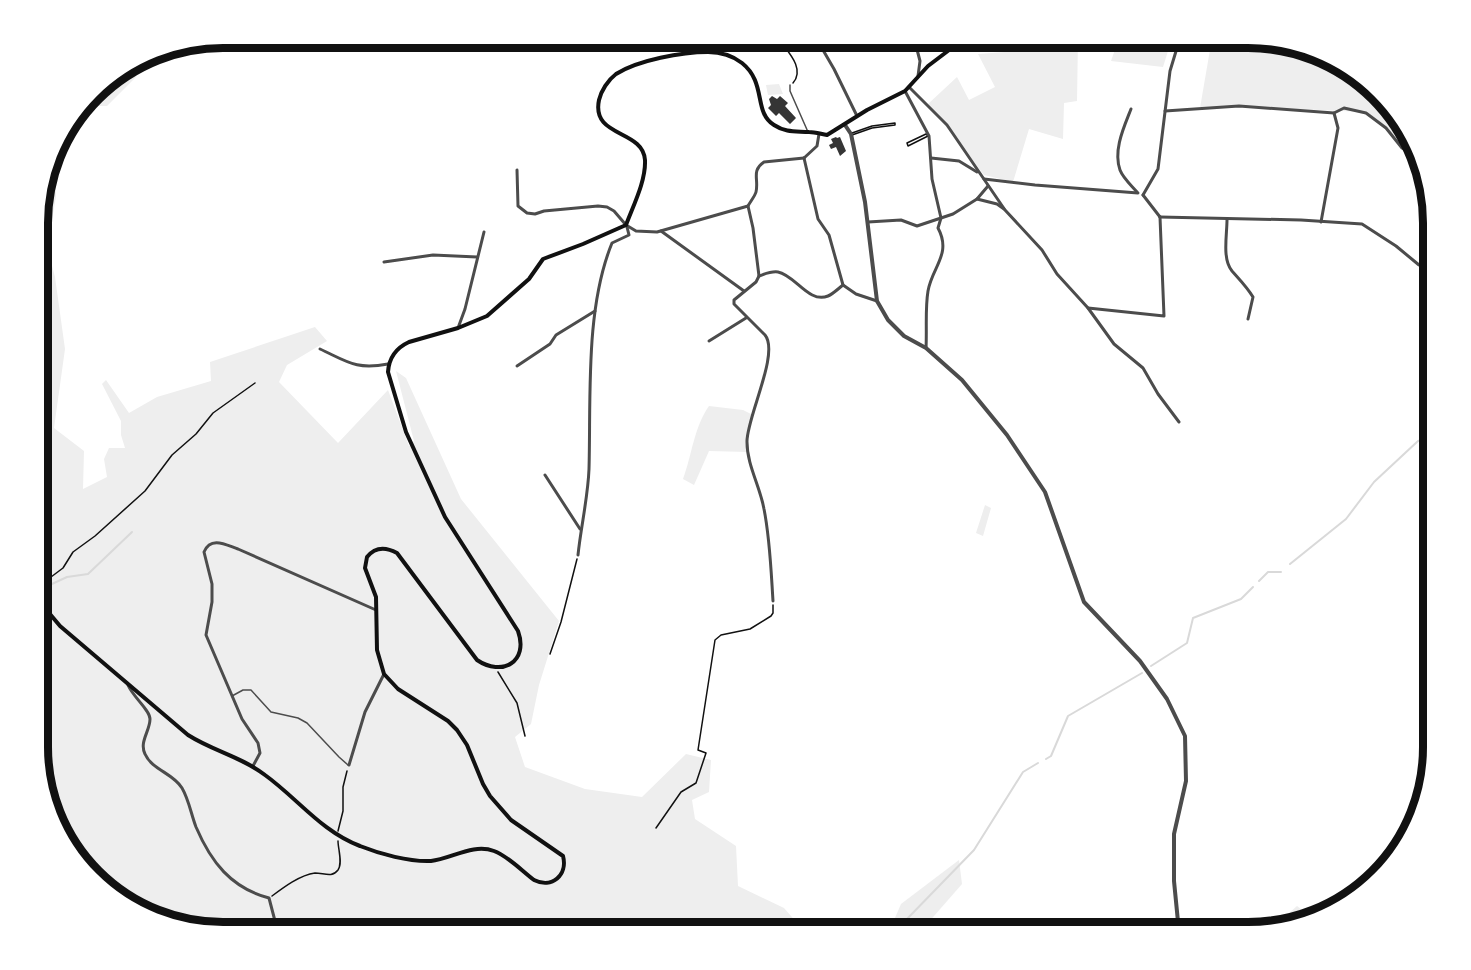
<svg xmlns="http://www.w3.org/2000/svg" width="1471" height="970" viewBox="0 0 1471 970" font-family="'Nunito Sans',sans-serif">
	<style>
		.green { fill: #eee }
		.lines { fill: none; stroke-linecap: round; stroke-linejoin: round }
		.stream { stroke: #d9d9d9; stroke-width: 2 }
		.building { fill: #353535 }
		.path { stroke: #111; stroke-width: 1.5 }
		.service { stroke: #4c4c4c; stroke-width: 1.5 }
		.minor { stroke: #4c4c4c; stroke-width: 3 }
		.tertiary { stroke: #4c4c4c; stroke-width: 4 }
		.secondary { stroke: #111; stroke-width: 4 }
		.rim { fill: none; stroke: #111; stroke-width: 8 }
	</style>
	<rect width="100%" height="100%" fill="#fff"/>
	<g class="green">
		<polygon points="1046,38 1078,38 1077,101 1064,103 1063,139 1029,129 1013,182 984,175 928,104 957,77 969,100 995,87 978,54 1043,49"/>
		<polygon points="1119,38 1172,38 1163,67 1111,61"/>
		<polygon points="1212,38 1249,38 1307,47 1351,69 1409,130 1416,153 1363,112 1254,107 1200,108"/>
		<polygon points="140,59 136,77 107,106 91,106 69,147 55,163 56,197 47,247 55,277 65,349 54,428 84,451 83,489 107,477 104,459 109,448 125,448 121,435 121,421 102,384 106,380 129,413 157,397 211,381 210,362 315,327 327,341 287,365 279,382 338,443 388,390 409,446 414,441 396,371 406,378 461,499 559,621 539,685 531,724 515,737 525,767 585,789 642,797 686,754 711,760 709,792 692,800 695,819 736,846 738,886 784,908 805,932 222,932 164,923 120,901 63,840 39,771 39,199 57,141 100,84"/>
		<polygon points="779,84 783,94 768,95 766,85"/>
		<path d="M 709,406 L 743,410 L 753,415 L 746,440 L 748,452 L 709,451 L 694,485 L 683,479 C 692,455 694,427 709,406 Z"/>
		<polygon points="985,505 991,508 983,536 976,533"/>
		<polygon points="959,860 962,884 920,932 889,932 901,904"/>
		<polygon points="1297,906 1311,917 1271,929"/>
		<polygon points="1048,921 1053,932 1024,932"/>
	</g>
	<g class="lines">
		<g class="stream">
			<polyline points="945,38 946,43"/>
			<polyline points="1290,564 1346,519 1374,482 1418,441 1433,437"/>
			<polyline points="1259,581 1268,572 1281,572"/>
			<polyline points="39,590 67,577 88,574 132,532"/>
			<polyline points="1151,666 1187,643 1193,618 1241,599 1253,587"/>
			<polyline points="1046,759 1051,756 1068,716 1142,673"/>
			<polyline points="900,932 905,921 974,850 1023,772 1038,763"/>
		</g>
	</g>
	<g class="building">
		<polygon points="772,96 777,99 780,96 788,103 785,106 796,118 790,124 779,113 776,116 768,108 771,105 769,99"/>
		<polygon points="836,137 837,138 840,137 846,151 840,156 836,147 831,149 829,145 833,143 831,139"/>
	</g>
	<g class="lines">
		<g class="path">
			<path d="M 778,38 C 786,50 806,68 793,83"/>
			<polygon points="895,123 895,125 872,128 852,135 852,133 872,126"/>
			<polygon points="926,134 928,136 908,146 907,143"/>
			<polyline points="39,586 63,568 73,552 95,536 145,491 172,455 196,434 213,413 255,383"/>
			<polyline points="550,654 561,622 577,559"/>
			<polyline points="498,672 517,703 525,736"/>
			<polyline points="656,828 681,792 696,783 706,753 698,750 715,640 721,635 750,629 771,616 773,613 773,605"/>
			<polyline points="338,831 343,811 343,787 347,771"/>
			<path d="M 272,896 C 284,887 300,875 315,873 C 324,873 332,878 338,870 C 343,863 338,849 338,841"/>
		</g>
		<g class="service">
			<polyline points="790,85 790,91 808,132"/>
			<polyline points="232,696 243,690 251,690 271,712 298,718 307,723 339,757 348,765"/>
		</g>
		<g class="minor">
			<polyline points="816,38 834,69 857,116"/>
			<polyline points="914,38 920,61 918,76"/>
			<polyline points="910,88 947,125 1005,210 1042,250 1057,274 1088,308 1114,344 1143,368 1158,394 1179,422"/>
			<path d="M 905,91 L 929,136 L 932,179 L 941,218 L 938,228 C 952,254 932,267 928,291 C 925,309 927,329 926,348"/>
			<path d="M 1131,109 C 1124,127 1113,150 1120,170 C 1123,178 1131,185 1137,192"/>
			<polyline points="1165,111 1239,106 1334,113 1344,108 1366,113 1386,128 1402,148 1417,156"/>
			<polyline points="804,158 818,219 829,235 843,285 856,294 877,301"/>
			<polyline points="804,158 817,146 819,134"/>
			<polyline points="931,158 959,161 977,172"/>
			<path d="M 517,170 L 518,206 L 527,213 L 535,214 L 544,211 L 598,206 L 607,207 L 614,211 L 626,225 L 636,231 L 657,232 L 748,206 C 750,202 755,196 756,192 C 759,179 751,171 764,162 L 804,158"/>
			<polyline points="984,179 1035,185 1138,193"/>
			<polyline points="1143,195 1158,169 1170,71 1180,38"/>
			<polyline points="1143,195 1160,217"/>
			<polyline points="977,199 997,204 1004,209"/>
			<path d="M 748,206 L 753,228 L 759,276 L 756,282 L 734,300 L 734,304 L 765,335 C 780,353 746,419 747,442 C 747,465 760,486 764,509 C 770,539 771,570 773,601"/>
			<polyline points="1160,217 1301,220 1362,224 1396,246 1419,265 1433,272"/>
			<path d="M 1227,220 C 1227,235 1222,259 1232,271 C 1240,280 1247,287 1253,297 L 1248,319"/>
			<polyline points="868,222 901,220 917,226 953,214 977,199 988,186"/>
			<polyline points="1321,222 1338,128 1334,113"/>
			<polyline points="661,231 744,291"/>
			<polyline points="384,262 433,255 477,257"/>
			<path d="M 759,276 C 765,274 771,271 778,272 C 795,275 809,304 828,296 C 833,294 839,288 843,285"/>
			<polyline points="1088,308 1164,316 1160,217"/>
			<polyline points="458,328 465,309 484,232"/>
			<polyline points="709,341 746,318"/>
			<path d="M 320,349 C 348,362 356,370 388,364"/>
			<polyline points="517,366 550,344 556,335 595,311"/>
			<polyline points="545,475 580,529"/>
			<path d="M 578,555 C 581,526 588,497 589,469 C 591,398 585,309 612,243 L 629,235 L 627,227"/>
			<path d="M 128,685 C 133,697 150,710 150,719 C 150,731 139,742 145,754 C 152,770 173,773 182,788 C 189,800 191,814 196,827 C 211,862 231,888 269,898 L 275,921 L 282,932"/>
			<polyline points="349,765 365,712 384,674"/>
			<path d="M 253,766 L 260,753 L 258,743 L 242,719 L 206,635 L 212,602 L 212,584 L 204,552 C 211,536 226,545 238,549 L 376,610"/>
		</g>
		<polyline class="tertiary" points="845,125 851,134 865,202 877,301 888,320 904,336 926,348 962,380 1007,435 1045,492 1084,602 1140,661 1167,699 1185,736 1186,781 1174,834 1174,881 1179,932"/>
		<path class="secondary" d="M 39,601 L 60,626 L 188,735 C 213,751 242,757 265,775 C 297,798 322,832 360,846 C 380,854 409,862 431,861 C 451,859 473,843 494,851 C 508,856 522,871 534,880 C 552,889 568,875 563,856 L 511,820 L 490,796 L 483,784 L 467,745 L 457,730 L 448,721 L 398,689 L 384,674 L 377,650 L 376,597 L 365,568 L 367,557 C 375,547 386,547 397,553 L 477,660 C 502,677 529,662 518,631 L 445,517 L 406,432 L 388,372 C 389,357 396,348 409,342 L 458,328 L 487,316 L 529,279 L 543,259 L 583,244 L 626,225 C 633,206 646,181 645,160 C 643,129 591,138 599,100 C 601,91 608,80 616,74 C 638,60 682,52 708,52 C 720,52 733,56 742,63 C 767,83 753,112 774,125 C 786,133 796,131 809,132 C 815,132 821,134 827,135 L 867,110 L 905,91 L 928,66 L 965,38"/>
	</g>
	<path d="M0 0H1471V970H0ZM223 48H1248A175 175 0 0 1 1423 223V747A175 175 0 0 1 1248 922H223A175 175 0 0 1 48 747V223A175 175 0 0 1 223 48Z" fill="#fff" fill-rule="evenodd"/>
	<path class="rim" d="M223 48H1248A175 175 0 0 1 1423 223V747A175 175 0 0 1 1248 922H223A175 175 0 0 1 48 747V223A175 175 0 0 1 223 48Z"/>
</svg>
